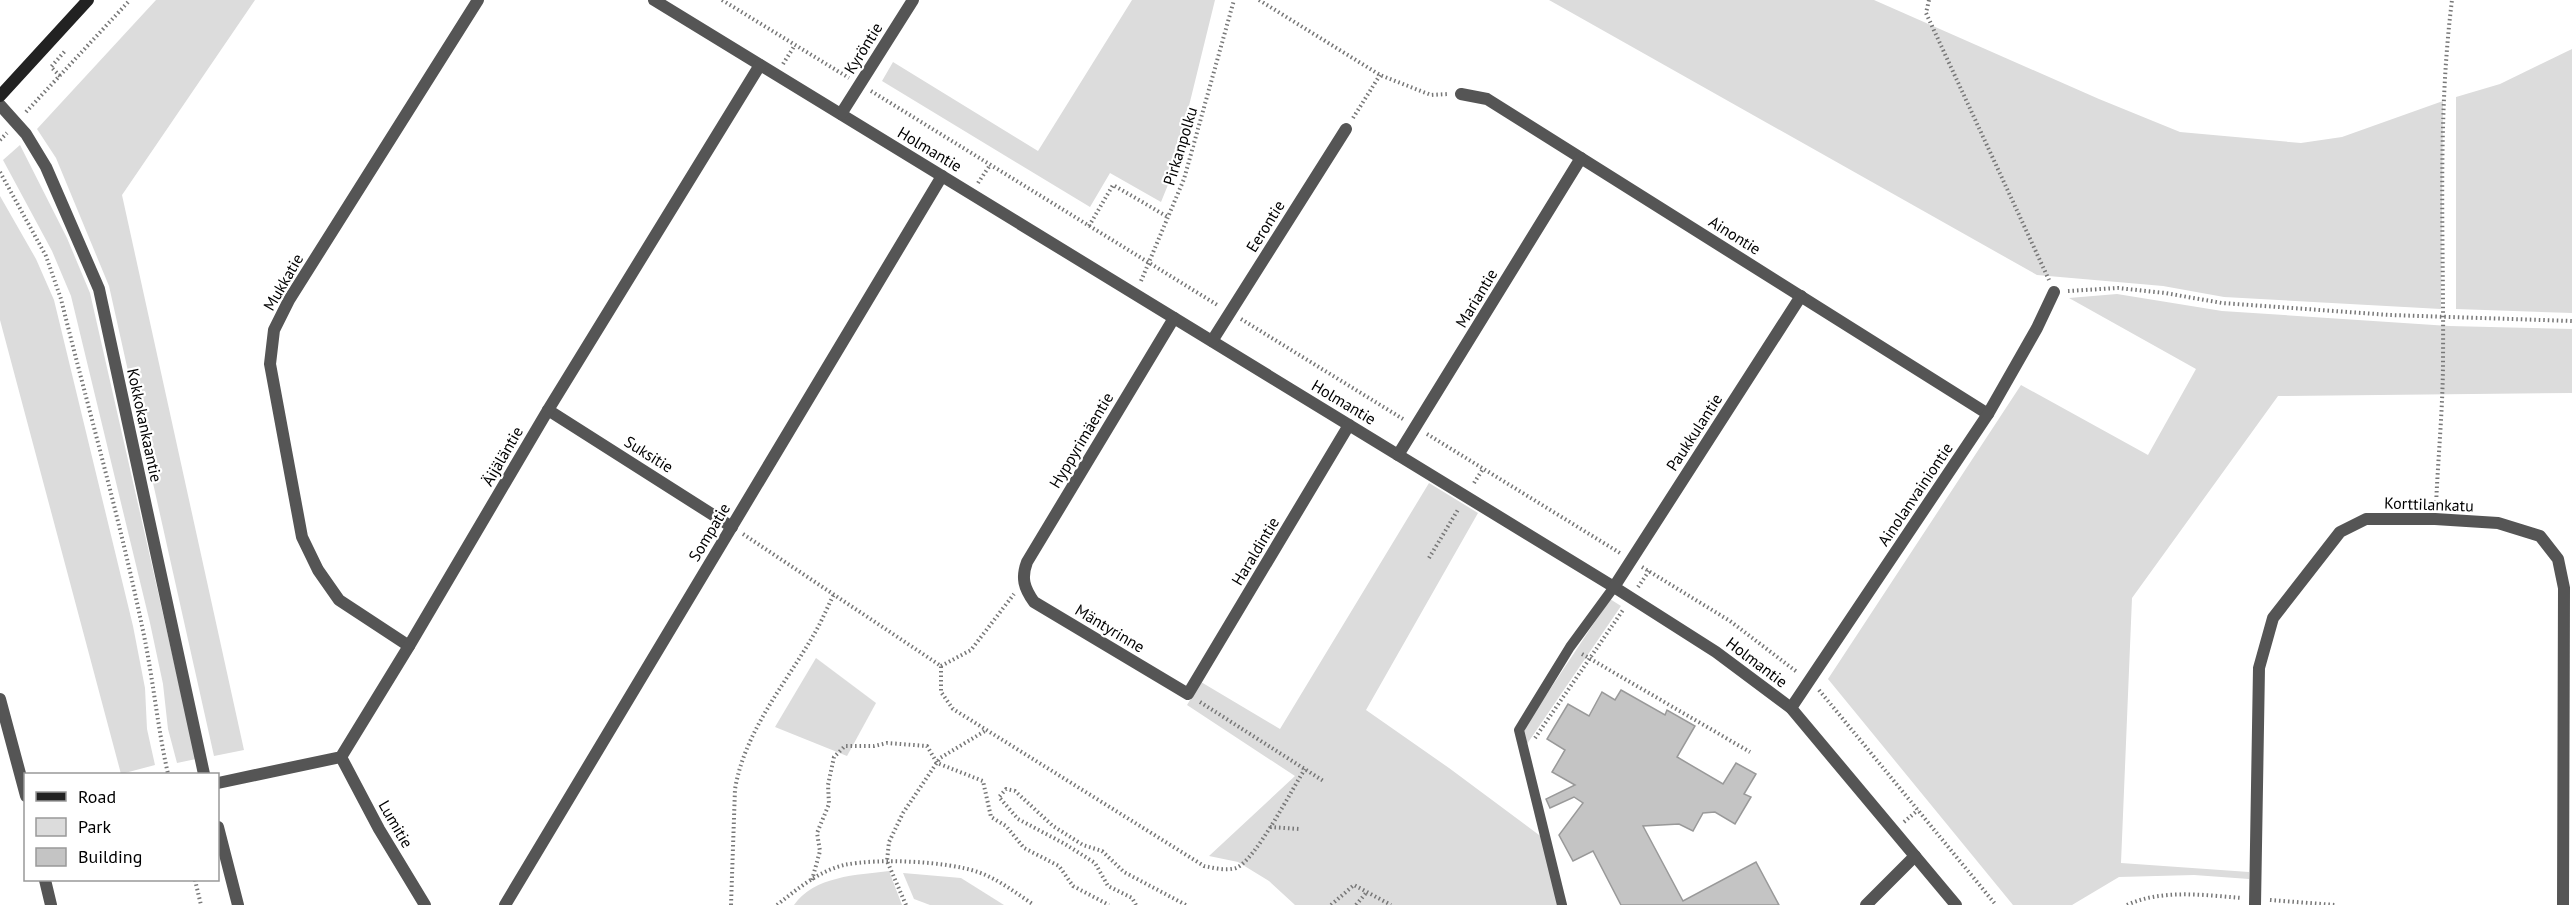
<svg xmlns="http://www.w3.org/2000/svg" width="2572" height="905" viewBox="0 0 2572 905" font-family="'PT Sans',sans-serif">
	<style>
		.green { fill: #dcdcdc }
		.building { fill: #c4c4c4; stroke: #999; stroke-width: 1.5 }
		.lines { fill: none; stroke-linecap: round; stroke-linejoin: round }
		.path { stroke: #777; stroke-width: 4; stroke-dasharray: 1.5 3; stroke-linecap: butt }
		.lane { stroke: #555; stroke-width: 10 }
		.street { stroke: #555; stroke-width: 12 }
		.secondary { stroke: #222; stroke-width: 12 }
		.labels { text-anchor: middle; stroke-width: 4.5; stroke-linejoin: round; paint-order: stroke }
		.street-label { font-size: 16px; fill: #000; stroke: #fff }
	</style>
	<rect width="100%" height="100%" fill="#fff"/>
	<g class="green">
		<polygon points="156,0 255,0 122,195 244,750 214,756 109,286 56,158 37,129"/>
		<polygon points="1132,0 1215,0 1172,175 1161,202 1110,173 1090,207 882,81 893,62 1038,151"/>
		<polygon points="1549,0 1874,0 2099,99 2180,132 2301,143 2342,137 2443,101 2441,309 2224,297 2163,286 2037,275"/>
		<polygon points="2572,49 2572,313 2456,309 2456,97 2500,84"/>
		<polygon points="20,145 67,238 90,293 196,759 177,763 168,729 163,684 150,623 71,296 52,251 3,160"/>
		<polygon points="0,196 36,259 54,300 133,626 145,688 147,729 155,765 121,774 0,320"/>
		<polygon points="2117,294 2222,311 2449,326 2572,329 2572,393 2278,396 2132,598 2121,863 2249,872 2249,879 2194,875 2119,877 2072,905 2013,905 1828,679 2021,385 2148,455 2196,369 2069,298"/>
		<polygon points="1429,483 1478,513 1366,710 1449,768 1547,841 1562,905 1295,905 1269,881 1238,862 1209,856 1295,776 1187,705 1201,682 1280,729"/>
		<polygon points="1610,599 1621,606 1527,744 1523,730"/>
		<polygon points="816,658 876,703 847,756 775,727"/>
		<path d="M 889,871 L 902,905 L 794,905 C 814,876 857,875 889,871 Z"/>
		<polygon points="903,873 961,878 1004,905 930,905 914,899"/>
	</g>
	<polygon class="building" points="1621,690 1665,715 1667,710 1695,726 1677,757 1723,784 1736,763 1756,774 1744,794 1751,797 1735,824 1715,812 1703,813 1693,831 1679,824 1643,826 1683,901 1756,862 1779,905 1621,905 1593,851 1573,861 1559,835 1583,803 1574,797 1550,808 1546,799 1575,785 1552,772 1565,750 1547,739 1568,704 1589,716 1602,692 1615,700"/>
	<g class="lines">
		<g class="path">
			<polyline points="722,0 849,78"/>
			<polyline points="1259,0 1380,75 1431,95 1449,94"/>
			<polyline points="1929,0 1926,13 2049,280"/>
			<polyline points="783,64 795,45"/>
			<polyline points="60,76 51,67 65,51"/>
			<polyline points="871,91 1219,306"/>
			<polyline points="26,112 130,0"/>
			<polyline points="1353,118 1380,75"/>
			<polyline points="0,140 7,133"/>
			<path d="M 0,172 L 46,256 L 61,299 C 88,408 119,516 142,626 C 153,676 157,725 168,774"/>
			<polyline points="978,183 990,165"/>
			<polyline points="1089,226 1113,185 1168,217"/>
			<polyline points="1141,281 1184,179 1234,0"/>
			<polyline points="2068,291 2118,288 2165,293 2222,303 2390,315 2572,321"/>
			<polyline points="1241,319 1403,419"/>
			<polyline points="1427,434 1620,553"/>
			<polyline points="1474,483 1483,469"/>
			<path d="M 2436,506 C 2438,457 2443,408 2443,360 C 2444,240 2437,119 2452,0"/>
			<path d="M 743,534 L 941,666 L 941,692 L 953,709 L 1204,866 C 1214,868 1226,871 1236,868 C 1255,861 1292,789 1305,769"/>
			<polyline points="1429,558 1459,508"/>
			<polyline points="1642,567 1730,621 1797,672"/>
			<polyline points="1638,587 1649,571"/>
			<polyline points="1582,654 1750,752"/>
			<polyline points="941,666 971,650 1014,594"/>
			<polyline points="1819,690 1996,905"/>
			<polyline points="1200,702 1325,782"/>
			<polyline points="1535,738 1623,610"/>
			<polyline points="1904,822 1918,810"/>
			<polyline points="1270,827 1299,829"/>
			<polyline points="195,880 201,905"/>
			<polyline points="812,880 820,851 817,833 829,804 828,785 834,757 845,746 874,746 887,743 927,746 937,763 983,781 991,817 1006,826 1024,848 1059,866 1073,886 1109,905"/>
			<polyline points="2270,900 2335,905"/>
			<path d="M 731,905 L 735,789 C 745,731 784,686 813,636 C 821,623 827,608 834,594"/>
			<path d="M 777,905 C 797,889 819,871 844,865 C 878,858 946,861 978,872 C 998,879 1016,893 1034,905"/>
			<polyline points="906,905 887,861 889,842 903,813 940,758 985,731"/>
			<polyline points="1136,905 1132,898 1108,886 1095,863 1065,844 1018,819 999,797 1006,789 1015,791 1053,826 1083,845 1102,851 1124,872 1186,905"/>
			<polyline points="1331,905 1354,885 1391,905"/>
			<polyline points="1356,905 1366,893"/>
			<path d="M 2127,905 C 2161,889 2205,895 2242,898"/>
		</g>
		<polyline class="lane" points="1562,905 1519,730 1570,647 1614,587"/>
		<g class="street">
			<polyline points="654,0 1614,587 1716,652 1791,708 1956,905"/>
			<polyline points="1461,94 1487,99 1988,414"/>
			<polyline points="0,105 26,134 46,167 99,289 204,774"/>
			<polyline points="841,114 913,0"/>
			<path d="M 1174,318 L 1027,562 C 1021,578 1024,588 1034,602 L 1188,694 L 1349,425"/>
			<polyline points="1212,341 1346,129"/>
			<polyline points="548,410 732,527"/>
			<polyline points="1398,455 1581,158"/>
			<polyline points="1614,587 1801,296"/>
			<polyline points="409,646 339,600 318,570 302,537 270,364 274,330 289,300 478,0"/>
			<polyline points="0,699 26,796"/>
			<polyline points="1791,708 1988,414 2037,328 2054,292"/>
			<polyline points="341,757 379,829 425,905"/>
			<polyline points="218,783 341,757 409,646 548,410 760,65"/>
			<polyline points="218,827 238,905"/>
			<polyline points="45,880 51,905"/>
			<polyline points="505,905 942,176"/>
			<polyline points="1866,905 1915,856"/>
			<polyline points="2255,905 2259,668 2273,618 2340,532 2366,519 2435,519 2498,523 2540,536 2558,559 2564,588 2563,905"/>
		</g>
		<polyline class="secondary" points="0,96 88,0"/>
	</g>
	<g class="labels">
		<g class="street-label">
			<text transform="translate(863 48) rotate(-58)" y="6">Kyröntie</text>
			<text transform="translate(1180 146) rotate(-73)" y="6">Pirkanpolku</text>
			<text transform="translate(930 149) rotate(31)" y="6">Holmantie</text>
			<text transform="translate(1265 226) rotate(-58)" y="6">Eerontie</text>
			<text transform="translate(1735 235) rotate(32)" y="6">Ainontie</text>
			<text transform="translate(283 282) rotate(-60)" y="6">Mukkatie</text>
			<text transform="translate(1476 298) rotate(-59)" y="6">Mariantie</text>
			<text transform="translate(1344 402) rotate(31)" y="6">Holmantie</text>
			<text transform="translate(145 425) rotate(78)" y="6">Kokkokankaantie</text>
			<text transform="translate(1694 432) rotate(-57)" y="6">Paukkulantie</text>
			<text transform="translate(1081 440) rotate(-59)" y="6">Hyppyrimäentie</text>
			<text transform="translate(649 454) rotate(32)" y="6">Suksitie</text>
			<text transform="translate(502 456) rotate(-60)" y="6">Äijäläntie</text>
			<text transform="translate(1915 494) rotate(-56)" y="6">Ainolanvainiontie</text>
			<text transform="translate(2429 504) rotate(2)" y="6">Korttilankatu</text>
			<text transform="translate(709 532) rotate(-59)" y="6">Sompatie</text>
			<text transform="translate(1255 551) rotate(-59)" y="6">Haraldintie</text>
			<text transform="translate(1110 628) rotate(31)" y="6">Mäntyrinne</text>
			<text transform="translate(1757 662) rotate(37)" y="6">Holmantie</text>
			<text transform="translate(396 824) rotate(60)" y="6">Lumitie</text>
		</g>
	</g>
	<rect x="24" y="773" width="195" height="108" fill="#ffffff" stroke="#999999" stroke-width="1.5"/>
	<rect x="36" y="792" width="30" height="9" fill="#222222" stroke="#999999" stroke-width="1.5"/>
	<text x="78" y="803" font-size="18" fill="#000000">Road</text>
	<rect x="36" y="818" width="30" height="18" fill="#dcdcdc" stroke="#999999" stroke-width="1.5"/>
	<text x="78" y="833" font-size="18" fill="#000000">Park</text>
	<rect x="36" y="848" width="30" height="18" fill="#c4c4c4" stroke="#999999" stroke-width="1.5"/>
	<text x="78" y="863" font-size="18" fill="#000000">Building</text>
</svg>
